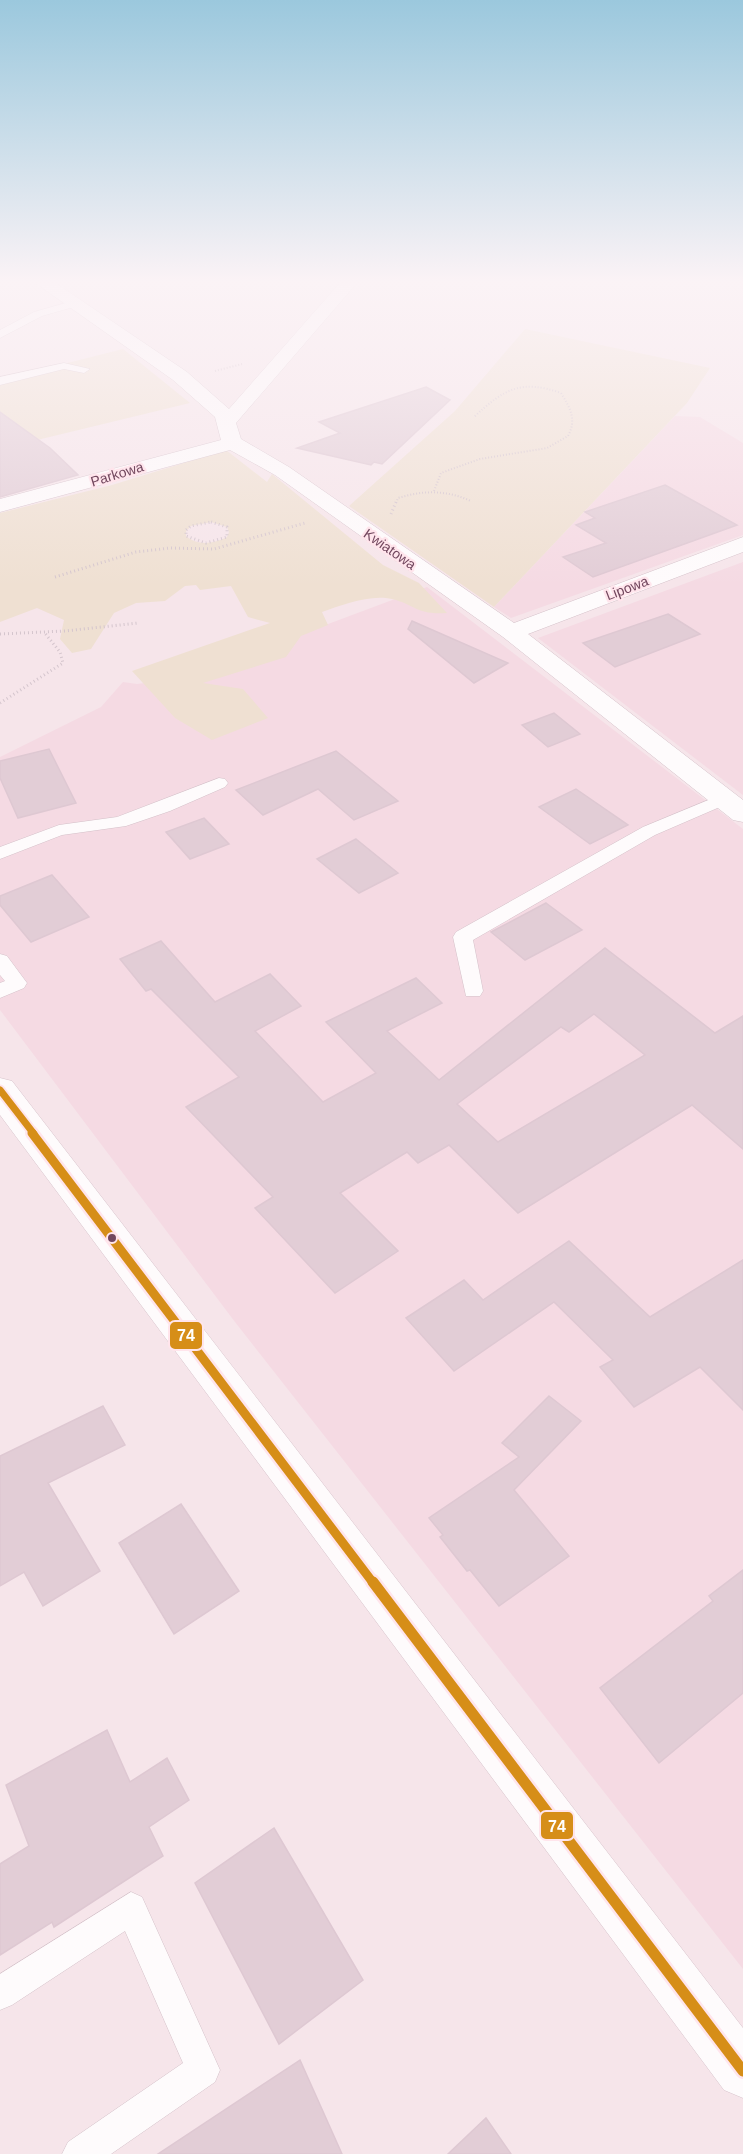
<svg xmlns="http://www.w3.org/2000/svg" width="743" height="2154" viewBox="0 0 743 2154" font-family="Helvetica,sans-serif">
	<style>
		.residential { fill: #f5dae3 }
		.green { fill: #efe0d2; fill-rule: evenodd }
		.building { fill: #e2cdd6; stroke: #dec8d2; stroke-width: 1.5; fill-rule: evenodd }
		.lines { fill: none; stroke-linecap: round; stroke-linejoin: round }
		.lane-casing { stroke: #d4c1c9; stroke-width: 1 }
		.street-casing { stroke: #d4c1c9; stroke-width: 1 }
		.secondary-casing { stroke: #d6c2ca; stroke-width: 1 }
		.path-far1 { stroke: #d4c5cd; stroke-width: 2; stroke-dasharray: 1 2; stroke-linecap: butt }
		.path { stroke: #d4c5cd; stroke-width: 3; stroke-dasharray: 1 3; stroke-linecap: butt }
		.lane { fill: #fefbfc; fill-rule: evenodd }
		.street { fill: #fefbfc; fill-rule: evenodd }
		.secondary { fill: #fefbfc; fill-rule: evenodd }
		.bus-1-far2-casing { stroke: #ffe5ec; stroke-width: 11 }
		.bus-1-far1-casing { stroke: #ffe5ec; stroke-width: 14 }
		.bus-1-casing { stroke: #ffe5ec; stroke-width: 16 }
		.bus-1-far2 { stroke: #d68e18; stroke-width: 7 }
		.bus-1-far1 { stroke: #d68e18; stroke-width: 9 }
		.bus-1 { stroke: #d68e18; stroke-width: 11 }
		.bus-dot { fill: #72475e; stroke: #ffe5ec; stroke-width: 2 }
		.labels { text-anchor: middle; stroke-width: 4.5; stroke-linejoin: round; paint-order: stroke }
		.far-street-label { font-size: 14px; fill: #72475e; stroke: #ffe5ec }
		.line-badge { stroke: #ffe5ec; stroke-width: 2 }
		.badge-label { font-size: 16px; text-anchor: middle; font-weight: bold; fill: #fff }
	</style>
	<rect width="100%" height="100%" fill="#f6e5ea"/>
	<g class="residential">
		<polygon points="675,416 700,417 743,443 743,535 511,618 494,607"/>
		<polygon points="743,562 743,795 538,638"/>
		<polygon points="427,587 743,829 743,1969 235,1322 0,1010 0,757 101,707 123,682 137,684 184,678"/>
	</g>
	<g class="green">
		<polygon points="525,329 710,368 687,403 494,607 349,506 455,411"/>
		<polygon points="123,349 190,403 0,449 0,380"/>
		<path d="M 226,450 L 267,482 L 272,474 L 383,565 L 419,583 L 447,613 C 416,615 416,605 392,599 C 370,594 342,605 322,612 L 328,625 L 301,636 L 286,657 L 203,683 L 243,689 L 268,718 L 212,740 L 175,718 L 132,671 L 270,623 L 248,617 L 231,586 L 200,590 L 196,585 L 185,586 L 165,601 L 136,603 L 114,613 L 91,649 L 72,653 L 60,639 L 64,620 L 37,608 L 0,622 L 0,513 L 112,485 ZM 211,522 L 227,527 L 229,532 L 227,537 C 214,544 197,546 186,536 L 186,531 L 191,526 Z"/>
	</g>
	<g class="building">
		<polygon points="426,387 450,400 382,464 374,462 371,465 297,448 340,433 319,422"/>
		<polygon points="0,412 50,448 78,475 0,497"/>
		<polygon points="665,485 737,525 593,577 563,557 606,543 576,525 595,518 585,512"/>
		<polygon points="668,614 700,634 615,667 583,643"/>
		<polygon points="412,621 508,663 474,683 408,629"/>
		<polygon points="554,713 580,734 548,747 522,725"/>
		<polygon points="49,749 76,803 18,818 0,778 0,761"/>
		<polygon points="336,751 398,801 354,820 318,789 263,815 236,790"/>
		<polygon points="576,789 628,825 590,844 539,807"/>
		<polygon points="204,818 229,844 190,859 166,832"/>
		<polygon points="356,839 398,873 359,893 317,859"/>
		<polygon points="52,875 89,917 31,942 0,905 0,896"/>
		<polygon points="546,903 582,930 525,960 491,932"/>
		<path d="M 161,941 L 215,1002 L 270,974 L 301,1006 L 255,1031 L 323,1102 L 376,1073 L 326,1022 L 416,978 L 442,1003 L 387,1031 L 439,1080 L 605,948 L 715,1033 L 743,1016 L 743,1149 L 692,1105 L 518,1213 L 449,1145 L 418,1163 L 407,1152 L 340,1193 L 398,1251 L 335,1293 L 255,1208 L 273,1197 L 186,1107 L 239,1077 L 151,989 L 146,991 L 120,959 ZM 594,1014 L 645,1055 L 498,1142 L 457,1104 L 561,1027 L 569,1032 Z"/>
		<polygon points="569,1241 650,1317 743,1260 743,1410 700,1367 634,1407 600,1367 613,1360 554,1302 454,1371 406,1318 464,1280 483,1300"/>
		<polygon points="549,1396 581,1421 514,1490 569,1556 499,1606 470,1570 467,1571 440,1537 443,1535 429,1518 519,1457 502,1443"/>
		<polygon points="103,1406 125,1445 48,1483 100,1571 43,1606 24,1572 0,1586 0,1456"/>
		<polygon points="181,1504 239,1591 174,1634 119,1543"/>
		<polygon points="743,1570 743,1693 659,1763 600,1688 713,1601 709,1596"/>
		<polygon points="107,1730 130,1782 167,1758 189,1800 149,1827 163,1856 54,1927 52,1922 0,1955 0,1864 29,1846 6,1785"/>
		<polygon points="274,1828 363,1980 279,2044 195,1883"/>
		<polygon points="300,2060 342,2154 158,2154"/>
		<polygon points="486,2118 511,2154 448,2154"/>
	</g>
	<g class="lines">
		<g class="lane-casing">
			<g id="lane">
				<polygon points="73,301 78,304 77,306 42,316 0,338 0,330 34,312"/>
				<polygon points="64,363 90,369 84,373 64,369 0,385 0,377"/>
				<polygon points="219,778 225,779 228,783 225,787 170,811 126,826 62,835 0,859 0,847 59,825 117,817"/>
				<polygon points="723,794 732,799 729,803 655,835 473,940 483,991 480,996 466,996 453,937 456,932 643,827"/>
				<polygon points="0,954 7,956 27,983 24,988 0,998 0,983 5,981 0,975"/>
				<polygon points="131,1892 142,1897 220,2070 215,2082 111,2154 62,2154 68,2142 183,2063 125,1931 12,2005 0,2010 0,1974"/>
			</g>
		</g>
		<g class="street-casing">
			<polygon id="street" points="37,284 57,284 187,372 229,409 339,284 356,284 236,423 241,439 289,467 514,623 743,537 743,552 528,634 743,800 743,822 733,820 503,637 275,475 230,450 0,512 0,499 221,440 215,417 173,380"/>
		</g>
		<g class="secondary-casing">
			<polygon id="secondary" points="0,1078 12,1081 743,2028 743,2098 724,2090 0,1115"/>
		</g>
		<g class="path-far1">
			<polyline points="215,371 242,364"/>
			<path d="M 434,491 L 441,473 L 480,459 L 547,448 L 568,436 C 577,419 570,408 561,393 C 521,379 504,389 474,417"/>
			<path d="M 396,503 L 398,498 C 424,490 446,490 471,501"/>
		</g>
		<g class="path">
			<polyline points="391,514 396,502"/>
			<polygon points="211,522 227,527 227,537 206,543 186,536 186,530 191,526"/>
			<polyline points="55,577 136,552 170,548 214,549 305,523"/>
			<polyline points="0,634 65,631 138,623"/>
			<polyline points="0,703 63,663 60,652 44,632"/>
		</g>
		<use href="#lane" class="lane"/>
		<use href="#street" class="street"/>
		<use href="#secondary" class="secondary"/>
		<g class="bus-1-far2-casing">
			<polyline id="bus-1-far2" points="0,1090 34,1134"/>
		</g>
		<g class="bus-1-far1-casing">
			<polyline id="bus-1-far1" points="32,1133 374,1584"/>
		</g>
		<g class="bus-1-casing">
			<polyline id="bus-1" points="373,1582 743,2071"/>
		</g>
		<use href="#bus-1-far2" class="bus-1-far2"/>
		<use href="#bus-1-far1" class="bus-1-far1"/>
		<use href="#bus-1" class="bus-1"/>
	</g>
	<linearGradient id="sky" x2="0" y2="1"><stop stop-color="#9bc8dd"/><stop offset="0.48" stop-color="#fbf3f6"/><stop offset="1" stop-color="#fbf3f6" stop-opacity="0"/></linearGradient>
	<rect width="743" height="586" fill="url(#sky)"/>
	<circle class="bus-dot" cx="112" cy="1238" r="5"/>
	<g class="labels">
		<g class="far-street-label">
			<text transform="translate(117 474) rotate(-17)" y="5">Parkowa</text>
			<text transform="translate(390 549) rotate(35)" y="5">Kwiatowa</text>
			<text transform="translate(627 588) rotate(-21)" y="5">Lipowa</text>
		</g>
	</g>
	<g class="line-badge">
		<rect x="169" y="1321" width="34" height="29" rx="6" fill="#d68e18"/>
		<rect x="540" y="1811" width="34" height="29" rx="6" fill="#d68e18"/>
	</g>
	<g class="badge-label">
		<text x="186" y="1341">74</text>
		<text x="557" y="1832">74</text>
	</g>
</svg>
